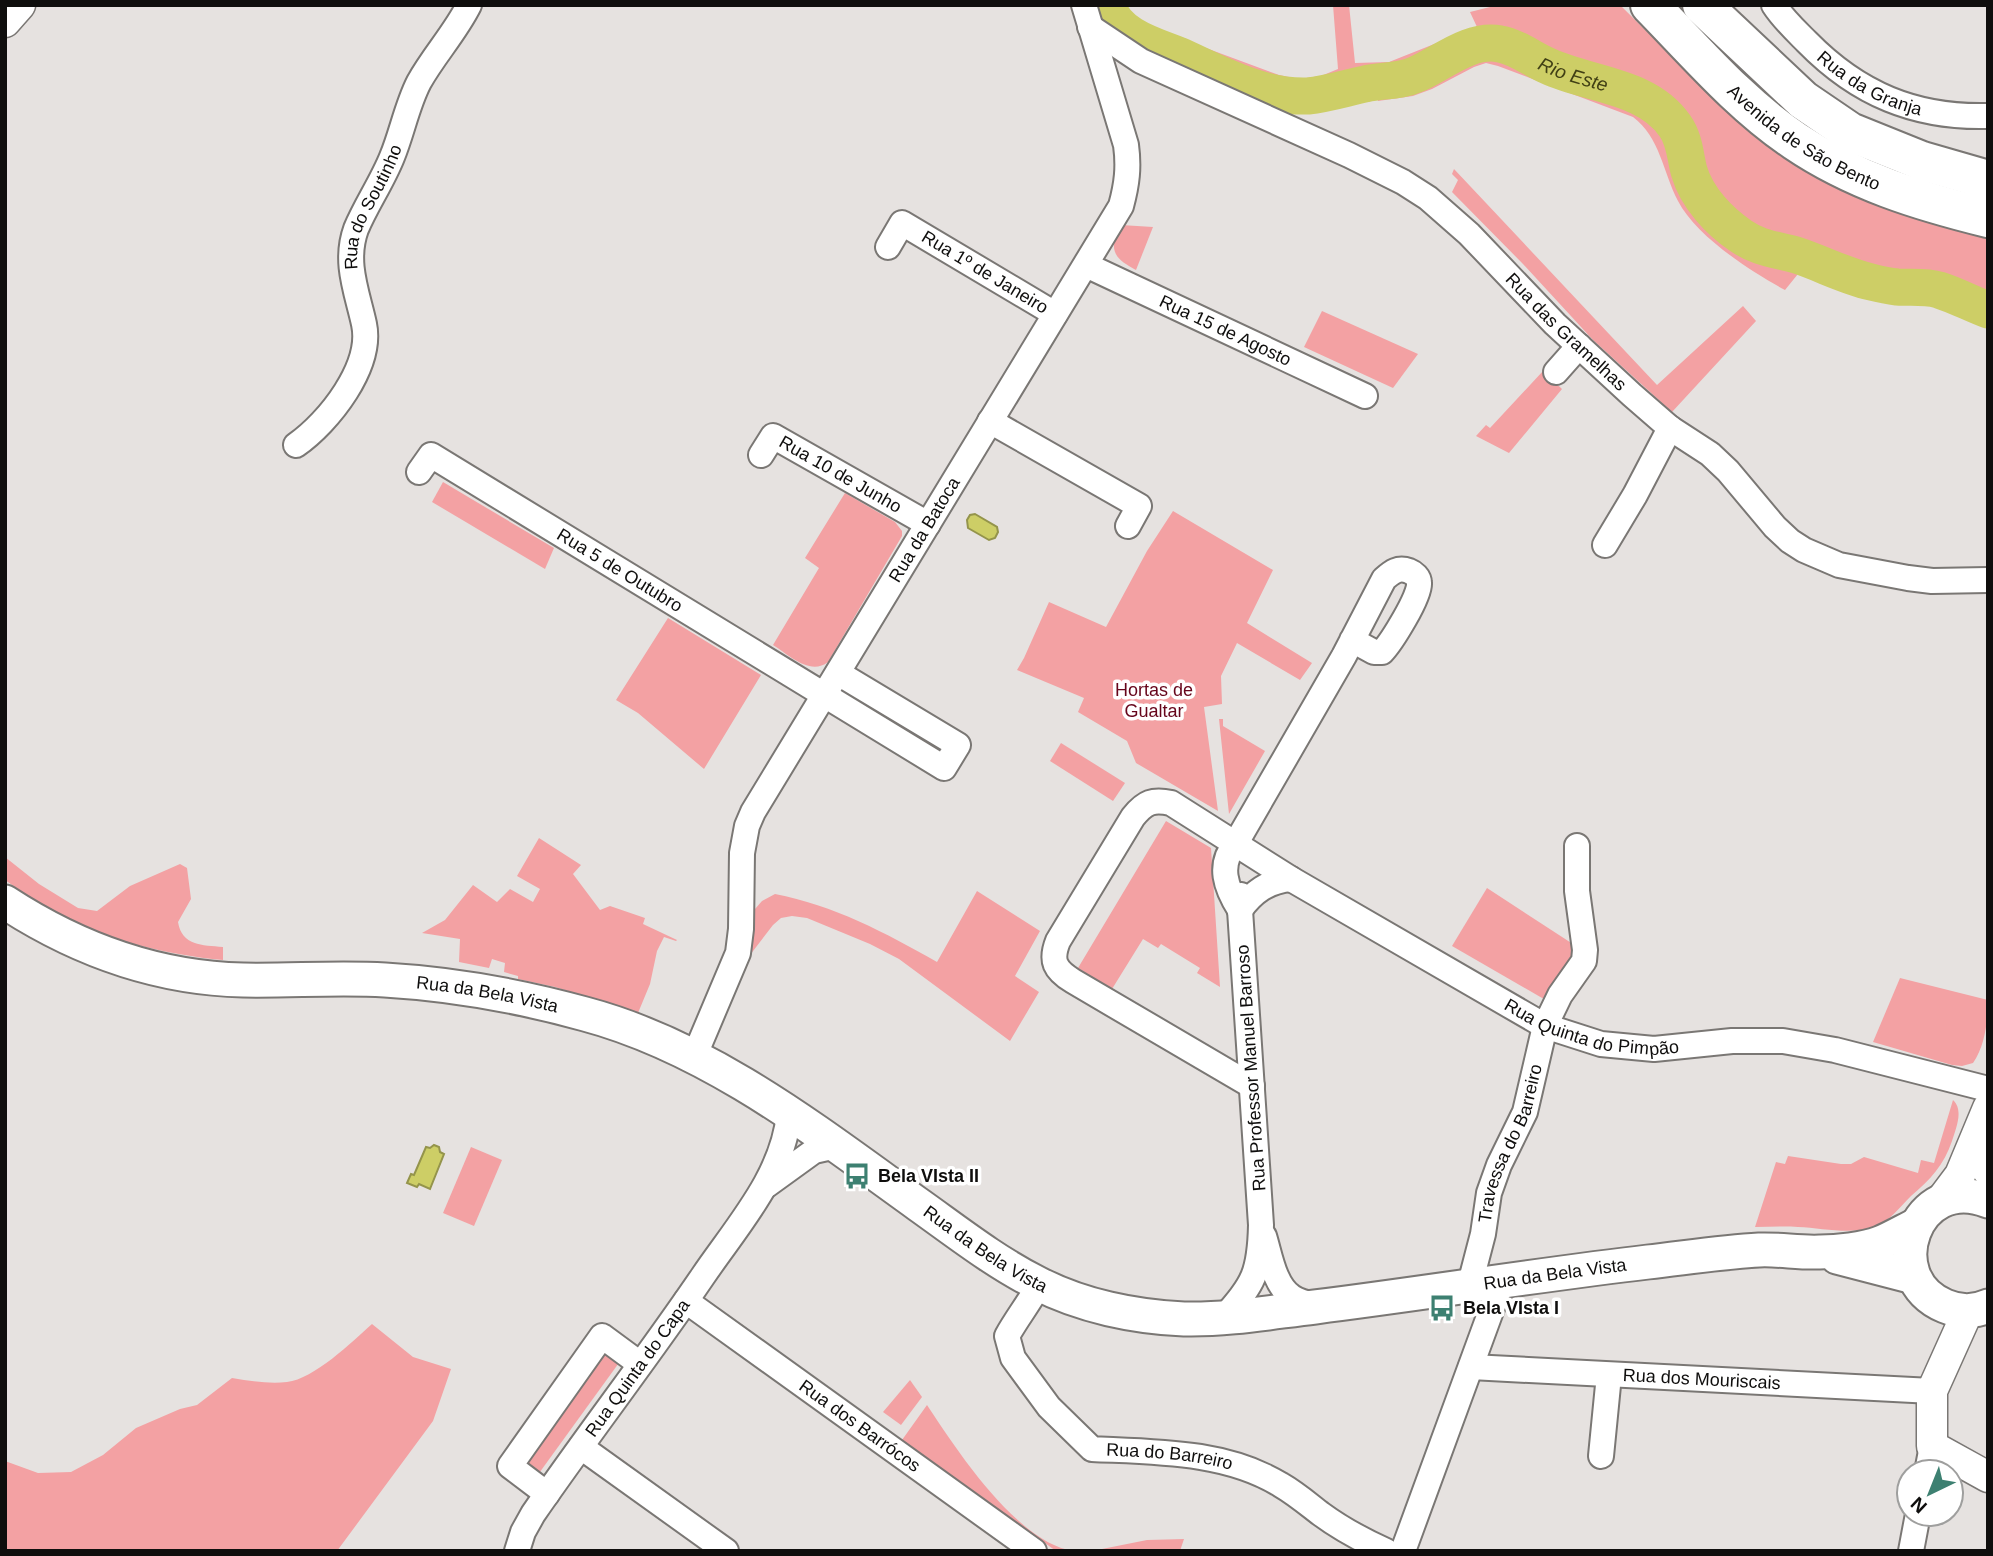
<svg xmlns="http://www.w3.org/2000/svg" width="1993" height="1556" viewBox="0 0 1993 1556" font-family="Arial,sans-serif">
	<style>
		.green { fill: #f3a1a3 }
		.water { fill: #cdce66; stroke: #94944b; stroke-width: 2 }
		.lines { fill: none; stroke-linecap: round; stroke-linejoin: round }
		.river { stroke: #cdce66; stroke-width: 37 }
		.minor-casing { stroke: #7a7774; stroke-width: 28 }
		.tertiary-casing { stroke: #7a7774; stroke-width: 33 }
		.secondary-casing { stroke: #7a7774; stroke-width: 37 }
		.primary-casing { stroke: #7a7774; stroke-width: 42 }
		.minor { stroke: #fff; stroke-width: 24 }
		.tertiary { stroke: #fff; stroke-width: 30 }
		.secondary { stroke: #fff; stroke-width: 33 }
		.primary { stroke: #fff; stroke-width: 38 }
		.labels { text-anchor: middle; stroke-width: 7; stroke-linejoin: round; paint-order: stroke }
		.street-label { font-size: 18px; fill: #0f0e0d; stroke: #fff }
		.park-label { font-size: 18px; fill: #66051b; stroke: #fff }
		.poi-label { font-size: 18px; font-weight: bold; fill: #0f0e0d; stroke: #fff; text-anchor: start }
		.water-label { font-size: 19px; font-style: italic; fill: #414015; stroke: #fff }
	</style>
	<rect width="100%" height="100%" fill="#e6e2e0"/>
	<g class="green">
		<path d="M 1113,5 L 1122,5 L 1133,21 L 1150,32 L 1187,41 L 1279,75 L 1299,79 L 1321,76 L 1338,69 L 1333,5 L 1349,5 L 1355,63 L 1389,62 L 1477,27 L 1470,12 L 1490,7 L 1489,5 L 1620,5 L 1697,81 L 1988,235 L 1988,304 C 1972,297 1955,288 1938,285 C 1912,279 1886,282 1860,274 C 1840,269 1821,258 1801,251 C 1784,246 1766,246 1750,236 C 1724,220 1699,195 1692,164 C 1688,149 1690,131 1679,119 C 1646,80 1593,81 1550,63 C 1534,56 1519,44 1502,40 C 1484,36 1453,49 1437,57 C 1427,62 1419,70 1409,73 C 1394,78 1378,77 1362,79 C 1338,82 1313,90 1289,88 C 1282,88 1275,85 1268,84 L 1148,37 C 1134,28 1121,21 1113,5 Z"/>
		<path d="M 1488,48 C 1516,49 1541,70 1567,79 C 1600,91 1638,95 1664,121 C 1680,137 1681,161 1687,180 C 1705,230 1757,251 1802,269 L 1785,290 C 1750,271 1696,236 1678,201 C 1663,172 1660,137 1633,117 L 1498,66 L 1486,63 L 1474,67 L 1432,89 L 1413,96 L 1378,101 L 1376,87 L 1399,85 L 1417,80 L 1448,62 Z"/>
		<polygon points="1454,169 1657,385 1743,306 1756,321 1672,412 1593,340 1523,264 1452,192 1458,180 1452,174"/>
		<path d="M 1121,225 L 1153,227 L 1136,270 C 1113,258 1108,249 1121,225 Z"/>
		<polygon points="1322,311 1418,354 1393,388 1304,347"/>
		<polygon points="1543,371 1562,389 1509,453 1476,436 1486,425 1490,428"/>
		<polygon points="443,482 554,548 545,569 432,502"/>
		<path d="M 845,493 L 895,522 L 902,531 L 902,536 L 828,662 C 810,676 789,655 773,645 L 819,568 L 805,558 Z"/>
		<polygon points="1173,511 1273,570 1247,623 1312,663 1300,680 1237,643 1221,676 1222,704 1204,707 1218,811 1136,763 1127,741 1078,712 1084,698 1017,670 1024,658 1049,602 1106,627 1147,551"/>
		<polygon points="668,618 761,675 704,769 638,713 616,700"/>
		<polygon points="1219,719 1223,719 1223,726 1265,751 1229,814"/>
		<polygon points="1061,743 1125,783 1113,801 1050,761"/>
		<polygon points="1166,821 1211,848 1220,987 1197,973 1200,968 1161,944 1158,948 1143,939 1112,989 1078,968"/>
		<polygon points="539,838 581,865 573,874 600,910 610,906 645,918 643,924 677,940 676,941 664,937 657,951 650,984 638,1013 555,987 518,979 518,976 504,972 505,963 492,959 489,968 459,962 460,939 422,933 445,920 473,885 497,902 510,889 533,902 540,889 517,876"/>
		<path d="M 5,857 L 39,884 L 78,908 L 97,911 L 130,886 L 180,864 L 187,868 L 191,899 L 178,922 C 182,946 202,945 223,947 L 223,960 C 167,955 105,940 56,913 C 38,903 22,892 5,880 Z"/>
		<polygon points="1487,888 1579,948 1549,1002 1452,946"/>
		<path d="M 977,891 L 1040,931 L 1015,976 L 1039,992 L 1010,1041 L 899,959 L 870,944 L 807,918 L 792,916 L 781,918 L 773,925 L 750,955 L 754,933 L 755,909 L 762,901 L 775,894 C 833,905 886,933 937,962 Z"/>
		<path d="M 1900,978 L 1988,1000 C 1988,1020 1985,1046 1973,1063 L 1962,1066 L 1952,1065 L 1873,1042 Z"/>
		<path d="M 1953,1100 C 1964,1110 1956,1128 1952,1141 C 1944,1165 1930,1180 1911,1196 C 1900,1207 1889,1222 1874,1227 C 1851,1235 1822,1228 1798,1227 C 1784,1226 1769,1227 1755,1227 L 1776,1162 L 1785,1164 L 1788,1156 L 1841,1164 L 1851,1164 L 1864,1157 L 1918,1173 L 1921,1160 L 1934,1163 Z"/>
		<polygon points="471,1147 502,1160 474,1226 443,1213"/>
		<path d="M 372,1324 L 413,1357 L 451,1369 L 433,1421 L 337,1551 L 5,1551 L 5,1461 L 38,1473 L 71,1472 L 103,1455 L 136,1428 L 180,1409 L 197,1405 L 232,1378 C 250,1381 269,1384 287,1382 C 314,1379 352,1342 372,1324 Z"/>
		<polygon points="605,1349 621,1360 537,1476 522,1465"/>
		<polygon points="910,1380 922,1397 901,1425 883,1412"/>
		<path d="M 927,1405 C 956,1449 1018,1544 1074,1551 L 1056,1551 L 902,1440 Z"/>
		<polygon points="1184,1539 1180,1551 1092,1551 1147,1540"/>
	</g>
	<g class="water">
		<polygon points="975,514 997,527 998,532 995,538 989,540 968,528 967,520 970,515"/>
		<polygon points="434,1145 439,1147 440,1152 444,1154 430,1189 419,1184 417,1187 407,1183 411,1174 414,1175 426,1147 430,1148"/>
	</g>
	<g class="lines">
		<path class="river" id="s1" d="M 1107,5 C 1116,35 1152,45 1178,55 C 1219,73 1262,98 1308,96 C 1327,94 1346,88 1365,84 C 1382,80 1400,82 1417,74 C 1442,63 1470,38 1500,44 C 1517,47 1532,59 1548,66 C 1589,85 1647,85 1675,126 C 1685,140 1685,156 1689,171 C 1697,198 1719,221 1741,236 C 1760,249 1775,249 1796,255 C 1821,263 1845,276 1871,282 C 1879,284 1888,286 1897,287 C 1911,288 1925,286 1939,290 C 1955,295 1972,304 1988,310"/>
		<g class="minor-casing">
			<g id="minor">
				<path id="s2" d="M 1774,5 C 1783,19 1795,30 1807,42 C 1858,94 1915,118 1988,116"/>
				<path id="s3" d="M 1090,27 L 1141,61 L 1349,155 L 1403,182 L 1428,198 L 1469,234 L 1555,324 L 1632,395 L 1670,428 L 1710,454 L 1728,471 L 1775,527 L 1790,541 L 1804,550 L 1839,565 L 1908,578 L 1932,581 L 1988,580"/>
				<polyline points="888,247 902,223 1055,314"/>
				<path id="s4" d="M 1086,265 L 1365,396"/>
				<polyline points="1556,372 1579,346"/>
				<polyline points="990,421 1139,506 1128,526"/>
				<path id="s5" d="M 296,445 C 329,422 373,366 364,324 C 357,292 344,262 356,229 C 366,205 382,182 392,157 C 402,133 407,105 419,82 C 434,55 455,33 469,5"/>
				<path id="s6" d="M 761,455 L 773,436 L 928,524"/>
				<path id="s7" d="M 419,472 L 431,455 L 944,768 L 958,745 L 838,673"/>
				<polyline points="1605,545 1635,495 1670,428"/>
				<path d="M 1240,910 C 1226,888 1217,865 1236,843 L 1344,656 L 1384,579 C 1392,572 1398,567 1409,571 C 1414,573 1419,577 1419,583 C 1421,595 1391,643 1382,652 L 1374,652 L 1352,640"/>
				<path d="M 1240,910 C 1253,892 1268,881 1291,879"/>
				<path id="s8" d="M 694,1057 L 738,953 L 741,929 L 742,853 L 747,826 L 753,812 L 1121,206 C 1127,184 1129,167 1126,145 L 1084,5"/>
				<path id="s9" d="M 1252,1086 L 1073,981 C 1055,970 1050,961 1058,941 L 1133,817 C 1145,802 1153,799 1171,803 L 1291,879 L 1545,1026 L 1601,1044 L 1654,1049 L 1732,1041 L 1783,1041 L 1835,1050 L 1988,1089"/>
				<polyline points="767,1185 814,1151 836,1146"/>
				<path d="M 1264,1236 C 1270,1255 1274,1285 1292,1297 C 1299,1302 1310,1304 1319,1306"/>
				<path id="s10" d="M 1470,1284 L 1483,1234 L 1489,1193 L 1499,1165 L 1525,1112 L 1545,1026 L 1560,995 L 1584,961 L 1585,950 L 1577,891 L 1577,846"/>
				<path id="s11" d="M 1039,1285 C 1029,1303 1017,1318 1007,1336 L 1013,1358 L 1049,1407 L 1092,1449 C 1155,1452 1226,1451 1281,1485 C 1295,1493 1308,1504 1321,1514 C 1340,1528 1364,1541 1386,1551"/>
				<path id="s12" d="M 686,1301 L 1034,1551"/>
				<path d="M 1223,1318 C 1254,1285 1260,1271 1261,1225 L 1240,910 L 1241,895"/>
				<path id="s13" d="M 1471,1367 L 1932,1391"/>
				<polyline points="581,1447 726,1551"/>
				<polyline points="1601,1456 1609,1375"/>
				<polyline points="1927,1472 1932,1446"/>
				<polyline points="547,1494 510,1466 602,1336 640,1364"/>
				<path id="s14" d="M 517,1551 L 523,1532 L 533,1514 C 588,1434 648,1357 703,1276 C 737,1226 783,1176 789,1114"/>
				<polyline points="1403,1551 1502,1281"/>
				<polyline points="1911,1551 1918,1514"/>
			</g>
		</g>
		<g class="tertiary-casing">
			<g id="tertiary">
				<polyline points="5,22 20,5"/>
				<polyline points="1987,1124 1988,1171"/>
				<polyline points="1942,1199 1960,1175 1988,1108"/>
				<polyline points="1968,1311 1932,1391 1932,1446 1988,1477"/>
			</g>
		</g>
		<g class="secondary-casing">
			<g id="secondary">
				<path id="s15" d="M 5,902 C 77,949 157,978 243,980 C 290,981 338,977 385,980 C 453,984 520,996 585,1014 C 709,1047 816,1131 919,1205 C 957,1232 995,1262 1037,1283 C 1081,1306 1135,1317 1184,1319 C 1228,1320 1272,1312 1315,1307 C 1426,1293 1537,1275 1648,1262 C 1684,1258 1722,1252 1759,1250 C 1779,1249 1799,1253 1820,1252 C 1837,1252 1864,1249 1880,1243 C 1892,1238 1904,1231 1916,1225"/>
				<path d="M 1988,1201 C 1915,1172 1878,1278 1945,1306 C 1959,1312 1975,1312 1988,1306"/>
				<polyline points="1837,1257 1914,1277"/>
			</g>
		</g>
		<g class="primary-casing">
			<g id="primary">
				<path id="s16" d="M 1650,5 C 1696,52 1740,104 1795,141 C 1854,181 1919,201 1988,218"/>
				<polyline points="1702,5 1803,100 1850,132 1922,161 1988,180"/>
			</g>
		</g>
		<use href="#minor" class="minor"/>
		<use href="#tertiary" class="tertiary"/>
		<use href="#secondary" class="secondary"/>
		<use href="#primary" class="primary"/>
	</g>
	<defs>
		<g id="bus-bare" transform="scale(2.1)"><path d="M-5-6H5V4H4V6H2V4H-2V6H-4V4H-5ZM-3.5-4V0h7V-4ZM-3.5 1.2v1.5H-2V1.2ZM2 1.2v1.5H3.5V1.2Z" fill="#3d8071" stroke="#fff" stroke-width="2.5" paint-order="stroke"/></g>
	</defs>
	<g fill-rule="evenodd">
		<use href="#bus-bare" x="857" y="1176"/>
		<use href="#bus-bare" x="1442" y="1308"/>
	</g>
	<g class="labels">
		<g class="street-label">
			<text dy="6" stroke="none"><textPath href="#s2" startOffset="126">Rua da Granja</textPath></text>
			<text dy="6" stroke="none"><textPath href="#s16" startOffset="205">Avenida de São Bento</textPath></text>
			<text dy="6" stroke="none"><textPath href="#s5" startOffset="268">Rua do Soutinho</textPath></text>
			<text transform="translate(985 272) rotate(31)" y="6">Rua 1º de Janeiro</text>
			<text dy="6" stroke="none"><textPath href="#s4" startOffset="154">Rua 15 de Agosto</textPath></text>
			<text dy="6" stroke="none"><textPath href="#s3" startOffset="572">Rua das Gramelhas</textPath></text>
			<text dy="6" stroke="none"><textPath href="#s6" startOffset="100">Rua 10 de Junho</textPath></text>
			<text dy="6" stroke="none"><textPath href="#s8" startOffset="586">Rua da Batoca</textPath></text>
			<text dy="6" stroke="none"><textPath href="#s7" startOffset="242">Rua 5 de Outubro</textPath></text>
			<text dy="6" stroke="none"><textPath href="#s15" startOffset="499">Rua da Bela Vista</textPath></text>
			<text dy="6" stroke="none"><textPath href="#s9" startOffset="926">Rua Quinta do Pimpão</textPath></text>
			<text transform="translate(1251 1068) rotate(-94)" y="6">Rua Professor Manuel Barroso</text>
			<text dy="6" stroke="none"><textPath href="#s10" startOffset="147">Travessa do Barreiro</textPath></text>
			<text dy="6" stroke="none"><textPath href="#s15" startOffset="1066">Rua da Bela Vista</textPath></text>
			<text dy="6" stroke="none"><textPath href="#s15" startOffset="1654">Rua da Bela Vista</textPath></text>
			<text dy="6" stroke="none"><textPath href="#s14" startOffset="220">Rua Quinta do Capa</textPath></text>
			<text dy="6" stroke="none"><textPath href="#s13" startOffset="231">Rua dos Mouriscais</textPath></text>
			<text dy="6" stroke="none"><textPath href="#s12" startOffset="214">Rua dos Barrócos</textPath></text>
			<text dy="6" stroke="none"><textPath href="#s11" startOffset="282">Rua do Barreiro</textPath></text>
		</g>
		<g class="park-label">
			<text x="1154" y="696">Hortas de<tspan x="1154" dy="21">Gualtar</tspan></text>
		</g>
		<g class="poi-label">
			<text x="878" y="1182">Bela VIsta II</text>
			<text x="1463" y="1314">Bela VIsta I</text>
		</g>
		<g class="water-label">
			<text dy="7" stroke="none"><textPath href="#s1" startOffset="509">Rio Este</textPath></text>
		</g>
	</g>
	<rect width="1993" height="1556" fill="none" stroke="#0f0e0d" stroke-width="14"/>
	<g transform="translate(1930 1493) rotate(223)"><circle r="33" fill="#ffffff" stroke="#9f9f9e" stroke-width="2"/>
	<path d="M0-5L12 26L0 18L-12 26Z" fill="#3d8071"/>
	<text y="-10" font-size="19" font-weight="bold" text-anchor="middle" fill="#0f0e0d">N</text>
	</g>
</svg>
